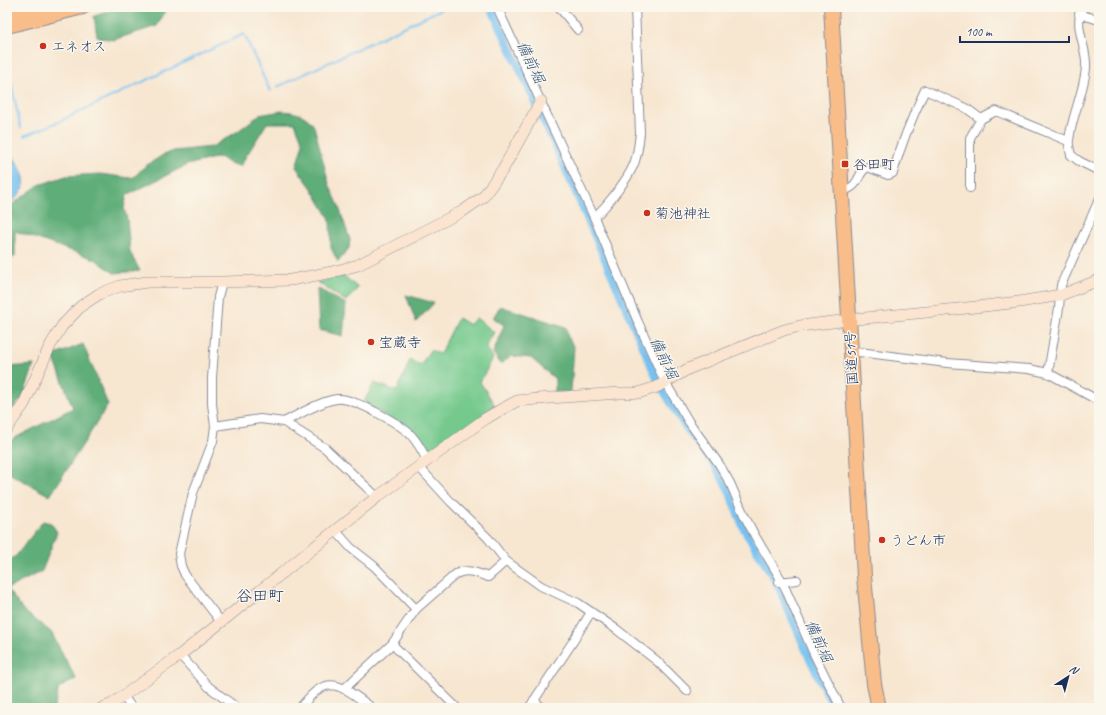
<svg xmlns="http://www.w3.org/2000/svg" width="1106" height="715" viewBox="0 0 1106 715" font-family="Caveat,'Klee One',sans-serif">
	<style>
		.green { fill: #74c98d; stroke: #487c76 }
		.forest { fill: #5fad78; stroke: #3d6e6b }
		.water { fill: #77c1f0; stroke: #4978a7 }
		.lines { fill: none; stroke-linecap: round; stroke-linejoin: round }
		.stream { stroke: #77c1f0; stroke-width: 2 }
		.canal { stroke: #77c1f0; stroke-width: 8 }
		.street-casing { stroke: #898a97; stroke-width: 10 }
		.secondary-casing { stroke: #898a97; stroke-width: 12 }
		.highway-casing { stroke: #898a97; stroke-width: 16 }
		.street { stroke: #fff; stroke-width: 8 }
		.secondary { stroke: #fce5d0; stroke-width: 11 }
		.highway { stroke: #f8bd89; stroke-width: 14 }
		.poi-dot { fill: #c8321e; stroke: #fbf7ec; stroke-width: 1.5 }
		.labels { text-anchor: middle; stroke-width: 3; stroke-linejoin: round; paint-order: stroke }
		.poi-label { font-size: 14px; fill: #1b2f5e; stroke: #fbf7ec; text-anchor: start }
		.street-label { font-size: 14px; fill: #1b2f5e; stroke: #fbf7ec }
		.water-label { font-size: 15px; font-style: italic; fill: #325482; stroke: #fbf7ec }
		.quarter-label { font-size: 16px; fill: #1b2f5e; stroke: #fbf7ec }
	</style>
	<rect width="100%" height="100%" fill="#fbf7ec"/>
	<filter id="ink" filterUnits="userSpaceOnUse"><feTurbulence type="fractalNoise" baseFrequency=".025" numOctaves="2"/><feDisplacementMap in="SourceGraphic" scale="8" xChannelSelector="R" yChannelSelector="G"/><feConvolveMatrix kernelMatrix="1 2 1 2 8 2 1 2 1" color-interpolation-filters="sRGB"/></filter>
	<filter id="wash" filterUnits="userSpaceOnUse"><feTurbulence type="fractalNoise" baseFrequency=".012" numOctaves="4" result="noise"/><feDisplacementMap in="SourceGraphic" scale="16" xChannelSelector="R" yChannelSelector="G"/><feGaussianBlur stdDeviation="0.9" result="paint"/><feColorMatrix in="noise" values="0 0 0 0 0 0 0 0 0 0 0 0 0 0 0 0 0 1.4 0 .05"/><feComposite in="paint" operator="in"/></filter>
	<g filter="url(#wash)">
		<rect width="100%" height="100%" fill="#f7e6d0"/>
		<g class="green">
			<polygon points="344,276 358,288 346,301 317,282"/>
			<polygon points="458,318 469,325 476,318 494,332 486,346 493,358 480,382 496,407 429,455 419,439 364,402 374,383 397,391 410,360 421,365 430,350 440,354"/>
		</g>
		<g class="forest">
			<polygon points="124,7 168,7 157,26 113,40 97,37 94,16"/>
			<path d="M 282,111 C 295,112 306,114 314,126 L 329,184 L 338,204 L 350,240 L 349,248 L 338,262 L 331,248 L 330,219 L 311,187 L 296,167 L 303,143 L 295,123 L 267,123 L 240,166 L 229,163 L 219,157 L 187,165 L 127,195 L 124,208 L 127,219 L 130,252 L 140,271 L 114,273 L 95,259 L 15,231 L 15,256 L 7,264 L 7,208 L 39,185 L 66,176 L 100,174 L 130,178 L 134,177 L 144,167 L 163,155 L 174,151 L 212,147 L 238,131 L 259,115 Z"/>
			<polygon points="317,288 346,304 343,336 319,330"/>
			<polygon points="406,295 434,303 416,322"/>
			<polygon points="500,306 566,327 568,338 574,347 571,392 555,392 555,379 531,358 511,356 501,364 493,353 504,325 493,318"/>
			<polygon points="83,344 108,405 50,496 7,472 7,446 13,439 73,408 53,356"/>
			<polygon points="34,365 23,397 7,416 7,367"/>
			<polygon points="43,521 51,523 57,532 42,571 7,589 7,561 16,556"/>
			<polygon points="7,589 24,611 51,632 76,679 59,688 54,708 7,708"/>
		</g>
		<path class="water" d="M 7,145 C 19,171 39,182 7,205 Z"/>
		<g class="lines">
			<g class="stream">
				<polyline points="7,80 11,83 21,129"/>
				<polyline points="277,87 446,7"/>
				<polyline points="24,136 56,123 244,34 270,91 271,90"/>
			</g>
			<polyline class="canal" points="491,7 535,101 574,188 658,381 686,428 716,467 729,490 744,529 776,581 809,657 834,708"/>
		</g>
	</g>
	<g filter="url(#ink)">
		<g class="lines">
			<g class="street-casing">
				<g id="street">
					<polyline points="497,7 594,217 638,322 665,382 689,422 719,464 730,483 744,515 755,536 782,581 814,654 841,708"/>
					<polyline points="559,7 578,30"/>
					<path d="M 1083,7 C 1072,26 1088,47 1086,68 C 1084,92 1072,115 1069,140 C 1068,144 1070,150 1071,155 L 1079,161 L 1099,171"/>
					<polyline points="1079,14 1099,20"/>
					<polyline points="970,188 970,138 981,119 996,111 1068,141"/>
					<path d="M 842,192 C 846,190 850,189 854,185 C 860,179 860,170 868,167 L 888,175 L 893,173 C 901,144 912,117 925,90 L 966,108 L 981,119"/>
					<path d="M 594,217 C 606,208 631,175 635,161 C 638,152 639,142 640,133 L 635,7"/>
					<polyline points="851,351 947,363 1029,369 1048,373 1099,401"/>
					<polyline points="1048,373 1059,308 1061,285 1099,200"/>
					<path d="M 284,422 C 298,415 323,400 337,399 C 353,397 400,424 411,435 C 418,443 423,452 427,461"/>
					<polyline points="215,426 260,419 284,422 325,448 377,497"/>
					<polyline points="419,467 451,502 488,538 506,561 541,586 578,603 616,629 657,661 687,691"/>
					<polyline points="336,531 351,548 374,566 416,609"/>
					<polyline points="779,582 797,580"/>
					<polyline points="221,622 185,575 181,566 179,554 193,493 213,441 215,426 212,404 212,378 218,297 222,282"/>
					<polyline points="392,644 457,708"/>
					<polyline points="180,655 209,687 237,708"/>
					<path d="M 344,689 L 392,644 L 416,609 L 456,574 C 467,568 477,573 488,577 L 506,561"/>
					<polyline points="123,696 132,708"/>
					<polyline points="534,700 542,708"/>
					<path d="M 300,708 C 307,700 315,689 326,686 C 340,681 361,700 372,708"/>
					<polyline points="529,708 574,640 591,612"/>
				</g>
			</g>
			<g class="secondary-casing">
				<g id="secondary">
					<polyline points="7,428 24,404 50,346 62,326 81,306 99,294 120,286 147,282 222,282 291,280 332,272 358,265 463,211 483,197 503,169 541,101"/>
					<polyline points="102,708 112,704 180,655 377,497 485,419 502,409 517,401 537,399 619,393 638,393 657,387 688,369 784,330 800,326 865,318 958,309 1019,302 1061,295 1099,280"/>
				</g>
			</g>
			<g class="highway-casing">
				<g id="highway">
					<polyline points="831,7 864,576 874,684 879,708"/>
					<polyline points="7,15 38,7"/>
					<polyline points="7,26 83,7"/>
				</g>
			</g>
			<use href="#street" class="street"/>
			<use href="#secondary" class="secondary"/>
			<use href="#highway" class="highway"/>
		</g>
	</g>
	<g class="poi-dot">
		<circle cx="43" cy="46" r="4"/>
		<rect x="841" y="160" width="8" height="8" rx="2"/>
		<circle cx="647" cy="213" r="4"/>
		<circle cx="371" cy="342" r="4"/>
		<circle cx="882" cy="540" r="4"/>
	</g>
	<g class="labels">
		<g class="poi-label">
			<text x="51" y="51">エネオス</text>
			<text x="853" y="169">谷田町</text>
			<text x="655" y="218">菊池神社</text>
			<text x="379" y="347">宝蔵寺</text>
			<text x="890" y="545">うどん市</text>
		</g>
		<g class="street-label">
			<text transform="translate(851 358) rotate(-93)" y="5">国道51号</text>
		</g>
		<g class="water-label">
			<text transform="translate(531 62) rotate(65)" y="5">備前堀</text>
			<text transform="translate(664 358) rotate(65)" y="5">備前堀</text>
			<text transform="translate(819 641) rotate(66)" y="5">備前堀</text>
		</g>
		<g class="quarter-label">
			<text x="260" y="601">谷田町</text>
		</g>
	</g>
	<rect width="1106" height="715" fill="none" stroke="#fbf7ec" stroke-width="24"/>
	<g transform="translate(1068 677) rotate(36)" stroke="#fbf7ec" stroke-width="3" paint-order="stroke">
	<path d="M0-3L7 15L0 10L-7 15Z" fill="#1b2f5e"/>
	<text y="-6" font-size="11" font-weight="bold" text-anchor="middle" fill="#1b2f5e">N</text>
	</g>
	<path d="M960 36v6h109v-6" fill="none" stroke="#1b2f5e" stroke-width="2"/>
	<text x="966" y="36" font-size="12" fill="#1b2f5e" stroke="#fbf7ec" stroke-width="3" paint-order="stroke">100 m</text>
</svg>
